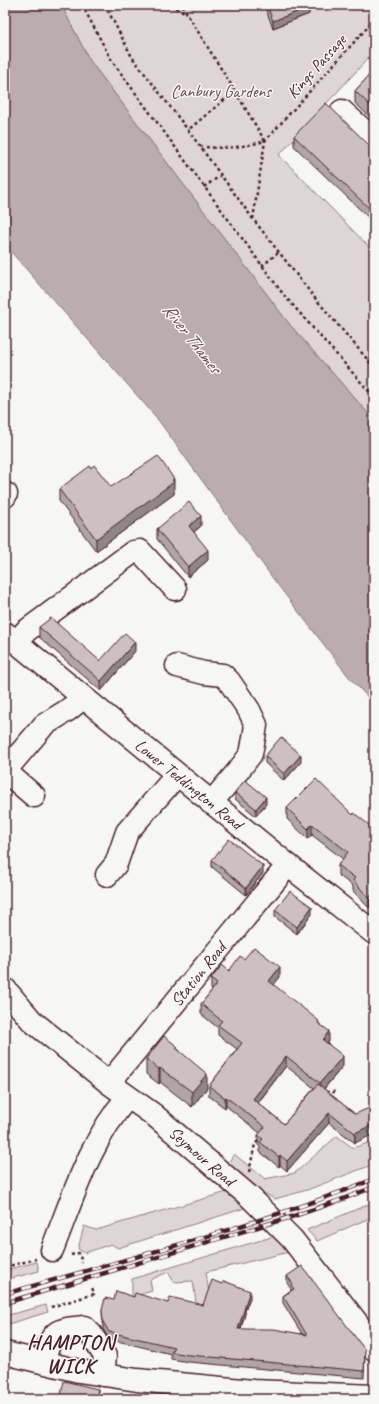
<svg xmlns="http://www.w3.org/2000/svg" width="379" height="1404" viewBox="0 0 379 1404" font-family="Caveat,sans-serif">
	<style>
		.green { fill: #ddd6d5; stroke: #947a80 }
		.water { fill: #bbadae; stroke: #8e747a }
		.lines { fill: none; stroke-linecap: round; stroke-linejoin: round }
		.minor-casing { stroke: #4a1f2b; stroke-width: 25 }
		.major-casing { stroke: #4a1f2b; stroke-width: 25 }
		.path { stroke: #4a1f2b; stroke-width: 2.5; stroke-dasharray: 3 3; stroke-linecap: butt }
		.minor { stroke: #f6f6f2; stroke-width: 22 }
		.major { stroke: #f6f6f2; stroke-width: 22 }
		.rail-casing { stroke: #4a1f2b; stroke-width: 4.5 }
		.rail { stroke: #f6f6f2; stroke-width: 3; stroke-dasharray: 9; stroke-linecap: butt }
		.wall { fill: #afa6a5; stroke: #4a1f2b; fill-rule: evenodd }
		.shaded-wall { fill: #8f8786; stroke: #4a1f2b }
		.building { fill: #ccc1c0; stroke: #4a1f2b }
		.labels { text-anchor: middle; stroke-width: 3; stroke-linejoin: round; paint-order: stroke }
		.street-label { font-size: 17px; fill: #4a1f2b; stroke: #f6f6f2 }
		.park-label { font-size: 17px; fill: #6f4d56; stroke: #f6f6f2 }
		.water-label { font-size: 18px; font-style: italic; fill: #6c4a52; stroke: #f6f6f2 }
		.district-label { font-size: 21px; font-weight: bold; letter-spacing: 1px; fill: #4a1f2b; stroke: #f6f6f2 }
	</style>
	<rect width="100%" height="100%" fill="#f6f6f2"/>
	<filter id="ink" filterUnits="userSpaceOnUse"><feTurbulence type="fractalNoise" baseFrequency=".025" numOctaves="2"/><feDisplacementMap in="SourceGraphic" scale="8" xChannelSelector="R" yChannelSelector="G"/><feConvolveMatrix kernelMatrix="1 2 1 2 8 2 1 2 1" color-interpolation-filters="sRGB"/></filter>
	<g filter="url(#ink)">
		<g class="green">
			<polygon points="61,5 374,5 374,52 279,155 374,252 374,420 290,325 90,61"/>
			<polygon points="337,1136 353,1148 374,1141 374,1164 307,1190 275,1199 256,1189 227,1165 234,1154 265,1179 295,1173"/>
			<polygon points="227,1192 245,1208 118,1248 111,1244 85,1253 78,1249 84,1226 96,1230"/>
			<polygon points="374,1202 374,1216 317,1241 307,1230"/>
			<polygon points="278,1235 293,1251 206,1272 212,1315 198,1317 193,1281 174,1282 168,1272 150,1280 152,1291 132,1297 132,1279"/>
			<polygon points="37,1262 39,1271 5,1280 5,1270"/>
			<polygon points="46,1305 48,1312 5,1325 5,1316"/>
		</g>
		<polygon class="water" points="5,5 61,5 90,61 290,325 374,420 374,704 349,677 277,584 156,417 5,245"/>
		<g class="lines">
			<g class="minor-casing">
				<g id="minor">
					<polyline points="342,111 374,140"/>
					<polyline points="5,496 6,494"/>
					<polyline points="5,633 288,865 374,933"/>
					<polyline points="17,642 26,631 133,552 140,551 175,589"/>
					<polyline points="177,666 204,673 223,675 229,681 249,710 256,725 254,738 251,754 238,771 211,803"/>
					<polyline points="5,771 44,725 68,710 83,698"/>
					<polyline points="5,771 34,796"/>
					<polyline points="107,875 116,864 127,832 177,775"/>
					<polyline points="5,989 32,1021 109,1083 154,1115 250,1197 292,1239 358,1324 374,1349"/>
					<polyline points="109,1083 288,865"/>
					<path d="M 52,1250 C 73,1197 90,1140 128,1097"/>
					<path d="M 43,1362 C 53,1331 52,1330 84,1327 L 91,1334 L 105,1356 L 103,1375"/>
				</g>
			</g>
			<g class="major-casing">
				<polyline id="major" points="5,1353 79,1371 137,1380 253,1391 374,1396"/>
			</g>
			<g class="path">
				<polyline points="82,5 112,61 283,294 374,397"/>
				<polyline points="105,5 132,57 188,130 253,219 314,297 374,367"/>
				<polyline points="170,5 186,13"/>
				<polyline points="183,5 187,14 235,91 188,130"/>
				<polyline points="84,8 90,5"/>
				<path d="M 200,146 C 221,150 244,147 265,141 L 235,91"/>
				<polyline points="204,187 220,176"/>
				<polyline points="253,219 265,141 374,20"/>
				<polyline points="262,266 279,252"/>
				<polyline points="326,1092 336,1092"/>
				<polyline points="249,1172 255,1144 259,1140"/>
				<polyline points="71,1255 79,1253 82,1263"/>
				<polyline points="5,1267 36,1259"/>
				<polyline points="51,1307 94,1294 92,1287"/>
			</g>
			<use href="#minor" class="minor"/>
			<use href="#major" class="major"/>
			<g class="rail-casing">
				<g id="rail">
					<path d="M 5,1294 C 129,1258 254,1227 374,1179"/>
					<polyline points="5,1303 291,1217 335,1202 374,1187"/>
				</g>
			</g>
			<use href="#rail" class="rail"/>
		</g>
		<g class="wall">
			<polygon points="264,5 308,5 309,14 273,28"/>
			<polygon points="374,70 374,121 355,103 355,91"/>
			<polygon points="294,136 374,150 374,223 294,146"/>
			<polygon points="111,487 174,491 174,494 96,551 59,501 59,489"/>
			<polygon points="201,526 194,532 208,560 188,577 157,539 157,529"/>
			<polygon points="39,627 100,661 135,651 101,691 39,637"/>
			<polygon points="265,756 301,762 284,781 265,763"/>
			<polygon points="374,756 374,769 371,766 371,759"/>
			<polygon points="235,792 266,804 256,816 235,799"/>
			<polygon points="287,808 353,815 374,829 374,903 369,908 353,891 353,886 338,875 338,865 343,859 312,835 308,839 287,819"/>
			<polygon points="212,860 263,873 246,895 212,867"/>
			<polygon points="275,910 312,914 297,934 275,917"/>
			<path d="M 244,959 L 280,977 L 273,985 L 319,1023 L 329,1041 L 328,1043 L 343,1066 L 324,1089 L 355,1114 L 355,1143 L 329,1123 L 287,1171 L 280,1165 L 279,1167 L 260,1152 L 260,1147 L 258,1145 L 258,1135 L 260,1133 L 226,1106 L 225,1108 L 209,1096 L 209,1086 L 237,1049 L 218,1035 L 218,1028 L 201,1014 L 201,1004 L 212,990 L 211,989 L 211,979 L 229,971 ZM 286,1066 L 314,1088 L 284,1124 L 258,1103 Z"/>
			<polygon points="178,1049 207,1088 192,1107 160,1082 159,1084 146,1074 146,1059"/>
			<polygon points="287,1276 365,1357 364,1378 189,1362 171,1359 171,1354 109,1339 103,1329 102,1310 114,1300 134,1297 168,1303 203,1305 250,1298 245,1310 245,1314 241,1329 302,1334 283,1303 283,1296 291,1290 291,1289 287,1283"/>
		</g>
		<g class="shaded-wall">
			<polygon points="309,7 309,14 273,28 273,21"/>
			<polygon points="174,479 174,494 96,551 96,539"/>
			<polygon points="201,516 201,526 189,536 189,526"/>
			<polygon points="208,550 208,560 188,577 188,567"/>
			<polygon points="135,642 135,651 101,691 101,681"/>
			<polygon points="301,755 301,762 284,781 284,774"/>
			<polygon points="266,797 266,804 256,816 256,809"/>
			<polygon points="312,824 312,835 308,839 308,829"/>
			<polygon points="263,866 263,873 246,895 246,888"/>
			<polygon points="374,892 374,903 369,908 369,898"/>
			<polygon points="312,907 312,914 297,934 297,927"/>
			<polygon points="280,967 280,977 269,991 269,981"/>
			<polygon points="329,1031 329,1041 323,1049 323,1040"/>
			<polygon points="286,1056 286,1066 253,1109 253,1099"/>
			<polygon points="343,1056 343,1066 320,1093 320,1083"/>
			<polygon points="160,1068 160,1082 159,1084 159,1069"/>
			<polygon points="207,1074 207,1088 192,1107 192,1092"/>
			<polygon points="226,1097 226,1106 225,1108 225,1098"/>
			<polygon points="329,1113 329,1123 287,1171 287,1161"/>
			<polygon points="374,1124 374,1134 355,1143 355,1133"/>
			<polygon points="280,1155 280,1165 279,1167 279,1157"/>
			<polygon points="250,1291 250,1298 245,1310 245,1314 238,1336 238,1329 245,1305"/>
			<polygon points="98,1389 98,1399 96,1399"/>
		</g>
		<g class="building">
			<polygon points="267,5 308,5 309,7 273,21"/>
			<polygon points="374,70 374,109 355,91"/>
			<polygon points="326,103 374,150 374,213 294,136"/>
			<polygon points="158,456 174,479 172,480 174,482 96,539 59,489 90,466 91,468 94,465 111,487"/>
			<polygon points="189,502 201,516 189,526 208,550 188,567 157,529"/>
			<polygon points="51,618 100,661 125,633 135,642 101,681 39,627"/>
			<polygon points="281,737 301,755 284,774 265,756"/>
			<polygon points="374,756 374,762 371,759"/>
			<polygon points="316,779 353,815 354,813 374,829 374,892 369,898 353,880 355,878 338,865 348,852 312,824 308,829 287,808"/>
			<polygon points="245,780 266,797 256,809 235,792"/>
			<polygon points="229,839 263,866 246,888 212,860"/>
			<polygon points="290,891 312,907 297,927 275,910"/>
			<polygon points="254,947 280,967 269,981 319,1021 318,1023 329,1031 323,1040 343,1056 320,1083 286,1056 253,1099 284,1124 318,1084 355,1114 374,1106 374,1124 355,1133 329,1113 287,1161 280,1155 279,1157 260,1142 263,1139 258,1135 265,1127 226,1097 225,1098 209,1086 242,1043 218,1025 222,1021 201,1004 217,984 211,979 222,965 229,971 240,956 244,959"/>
			<polygon points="164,1036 178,1047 176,1048 207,1074 192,1092 160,1068 159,1069 146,1059"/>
			<polygon points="302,1266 365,1350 364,1371 189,1355 171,1352 174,1347 109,1332 103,1322 102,1310 105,1298 114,1300 116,1291 134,1297 135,1293 168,1303 170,1297 203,1305 212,1280 222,1284 224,1281 250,1291 245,1305 245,1307 238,1329 274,1329 307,1335 283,1296 294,1289 291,1285 293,1284 287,1276"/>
			<polygon points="64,1381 98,1389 96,1399 60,1399"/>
		</g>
	</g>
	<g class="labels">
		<g class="street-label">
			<text transform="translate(316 66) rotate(-48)" y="6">Kings Passage</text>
			<text transform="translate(189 784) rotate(39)" y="6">Lower Teddington Road</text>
			<text transform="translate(198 974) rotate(-51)" y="6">Station Road</text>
			<text transform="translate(202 1156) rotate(41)" y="6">Seymour Road</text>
		</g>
		<g class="park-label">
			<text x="221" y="97">Canbury Gardens</text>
		</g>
		<g class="water-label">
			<text transform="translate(192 338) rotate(52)" y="6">River Thames</text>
		</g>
		<g class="district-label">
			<text x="71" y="1349">HAMPTON<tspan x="71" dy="24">WICK</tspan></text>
		</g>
	</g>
	<rect width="379" height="1404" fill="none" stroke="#f6f6f2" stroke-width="20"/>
	<rect x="10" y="10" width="359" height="1384" fill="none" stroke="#4a1f2b" stroke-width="1.5" filter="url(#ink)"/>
</svg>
